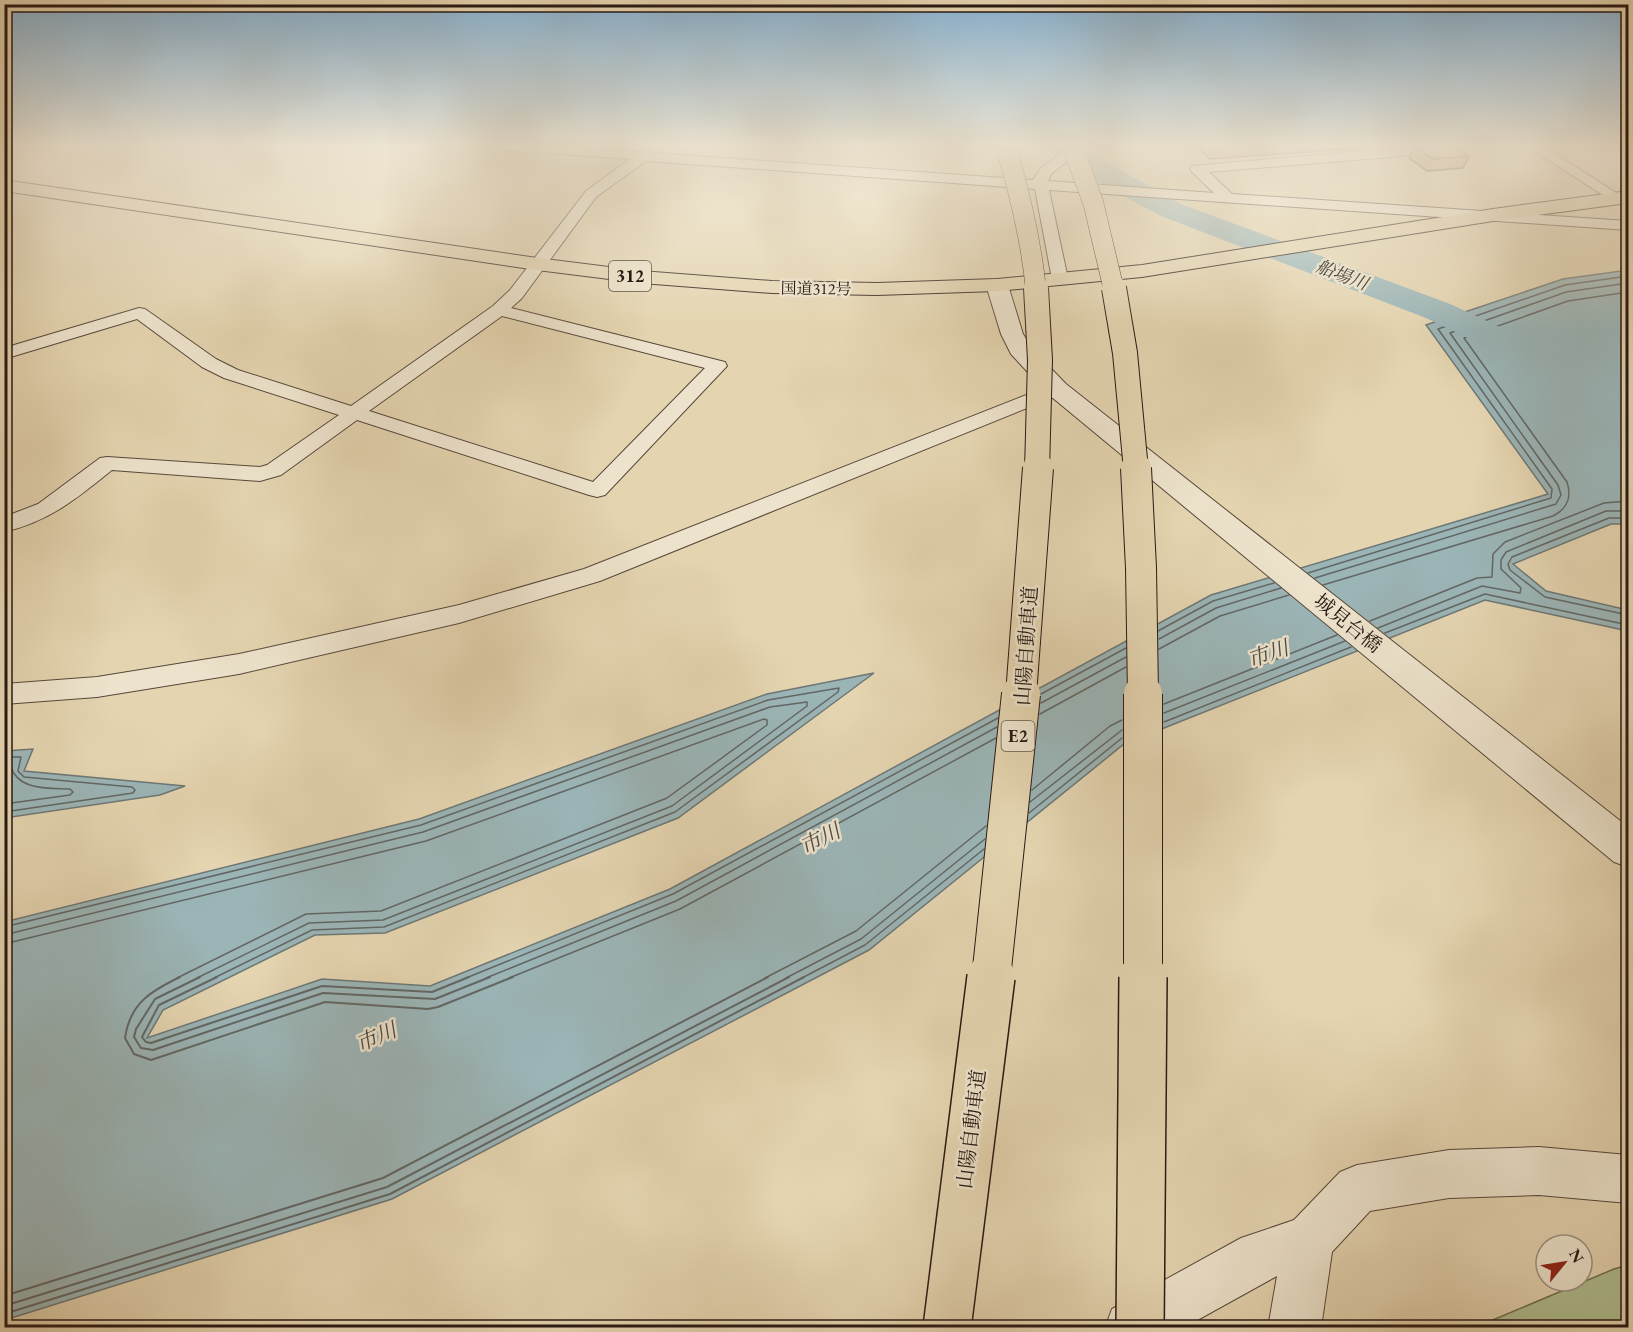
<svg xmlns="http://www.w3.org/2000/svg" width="1633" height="1332" viewBox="0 0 1633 1332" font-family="'EB Garamond','Noto Serif JP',serif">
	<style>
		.green { fill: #afbe90; stroke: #6c6c52; stroke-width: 1.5 }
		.water { fill: #9bb5b7; stroke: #6d7775; stroke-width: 1.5 }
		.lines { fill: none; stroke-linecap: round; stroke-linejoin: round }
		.shore-far1 { stroke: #626765; stroke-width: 1.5 }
		.shore { stroke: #626765; stroke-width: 2 }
		.river { fill: #9bb5b7; fill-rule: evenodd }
		.minor-casing { stroke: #57483a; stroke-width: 2 }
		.tertiary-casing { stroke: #57483a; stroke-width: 2 }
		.trunk-casing { stroke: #281913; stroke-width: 2 }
		.minor { fill: #ede3cc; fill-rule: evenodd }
		.tertiary { fill: #ede3cc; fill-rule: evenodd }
		.trunk { fill: #e4d4b0; fill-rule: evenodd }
		.motorway-bridge-far4-casing { stroke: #281913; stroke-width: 21; stroke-linecap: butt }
		.motorway-bridge-far3-casing { stroke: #281913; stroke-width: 26; stroke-linecap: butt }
		.motorway-bridge-far2-casing { stroke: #281913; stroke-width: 32; stroke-linecap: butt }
		.motorway-bridge-far1-casing { stroke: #281913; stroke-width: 40; stroke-linecap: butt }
		.motorway-bridge-casing { stroke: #281913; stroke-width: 50; stroke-linecap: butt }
		.motorway-bridge-far4 { stroke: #e4d4b0; stroke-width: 20 }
		.motorway-bridge-far3 { stroke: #e4d4b0; stroke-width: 24 }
		.motorway-bridge-far2 { stroke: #e4d4b0; stroke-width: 30 }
		.motorway-bridge-far1 { stroke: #e4d4b0; stroke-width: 38 }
		.motorway-bridge { stroke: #e4d4b0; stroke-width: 47 }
		.wall { fill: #bf8a7b; stroke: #281913; stroke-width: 1.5 }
		.building { fill: #dea18f; stroke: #281913; stroke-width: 1.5 }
		.labels { text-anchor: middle; stroke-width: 5; stroke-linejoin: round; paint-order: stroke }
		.far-street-label { font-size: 16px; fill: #281913; stroke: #ede3cc }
		.far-water-label { font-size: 18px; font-style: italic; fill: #4a4844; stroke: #ede3cc }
		.shield { fill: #ede3cc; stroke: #63564a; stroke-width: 1.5 }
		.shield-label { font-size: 18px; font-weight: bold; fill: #281913 }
		.street-label { font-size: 20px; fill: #281913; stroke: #ede3cc }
		.water-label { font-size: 21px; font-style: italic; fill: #4a4844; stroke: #ede3cc }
	</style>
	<rect width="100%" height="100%" fill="#e4d4b0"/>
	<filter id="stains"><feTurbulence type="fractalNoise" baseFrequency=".00333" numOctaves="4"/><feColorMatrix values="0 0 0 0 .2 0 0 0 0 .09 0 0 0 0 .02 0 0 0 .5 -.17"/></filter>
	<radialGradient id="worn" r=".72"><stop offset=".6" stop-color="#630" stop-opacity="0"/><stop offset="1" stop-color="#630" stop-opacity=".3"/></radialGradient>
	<polygon class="green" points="1628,1265 1628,1327 1476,1327 1614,1269"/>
	<g class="water">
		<polygon points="1628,270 1628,524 1611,524 1513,564 1546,591 1628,610 1628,631 1485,600 1124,744 869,950 392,1199 5,1320 4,922 419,819 767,694 874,673 678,818 385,933 315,935 163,1010 147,1038 322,979 430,986 670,889 1211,595 1548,494 1426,325 1563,279"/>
		<polygon points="33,749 24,771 185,786 160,795 5,818 5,751"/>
	</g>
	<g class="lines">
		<g class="shore-far1">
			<polyline points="1628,518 1609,518 1512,557 1508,564 1510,570 1545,597 1628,615"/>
			<polyline points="1308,573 1551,498 1552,489 1438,329 1565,285 1628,276"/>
			<polyline points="1315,578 1556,504 1561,495 1558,485 1450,333 1566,292 1628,283"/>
			<path d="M 1323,585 L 1553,516 C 1567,509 1572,497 1567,482 L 1464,338 L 1568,301 L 1628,292"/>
			<polyline points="1370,621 1477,578 1492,577 1493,554 1505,542 1604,503 1628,501"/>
			<polyline points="1378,628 1482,586 1520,593 1521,588 1501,569 1501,560 1506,552 1606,511 1628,511"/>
			<polyline points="1158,631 1213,601 1274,583"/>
			<polyline points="1385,633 1485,594 1628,625"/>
			<polyline points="1159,639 1216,608 1281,588"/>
			<polyline points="1159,649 1220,616 1289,595"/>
			<polyline points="1041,694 1126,648"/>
			<polyline points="1041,703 1126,657"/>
			<polyline points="1164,704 1337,635"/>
			<polyline points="1164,713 1345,641"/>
			<polyline points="1040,714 1126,667"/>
			<polyline points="1164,722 1351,647"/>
			<polyline points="4,757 21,757 18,771 24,777 132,787 135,790 133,793 4,812"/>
			<path d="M 4,764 L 10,765 C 18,791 47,788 70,789 L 73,792 L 70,795 L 4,804"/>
			<polyline points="1032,790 1110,726 1122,720"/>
			<polyline points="1030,802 1122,730"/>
			<polyline points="1029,813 1122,738"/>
			<polyline points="4,927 421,825 768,700 839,688 838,692 675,812 384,927 312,930 214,978"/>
			<polyline points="4,935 423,832 770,707 807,702 807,706 672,806 383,920 309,923 197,978"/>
			<polyline points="4,944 426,841 764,719 767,720 767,725 667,798 381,911 306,914 177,978"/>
			<polyline points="466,978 673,894 998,718"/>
			<polyline points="486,978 676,901 997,727"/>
			<polyline points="509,978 680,909 996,738"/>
			<polyline points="765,978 856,931 986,826"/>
			<polyline points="786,978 861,939 985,839"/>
			<polyline points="802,978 865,945 984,849"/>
		</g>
		<g class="shore">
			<path d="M 180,977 C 151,991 130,1003 125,1038 L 134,1054 L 151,1060 L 325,1002 L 428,1009 L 438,1007 L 513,977"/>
			<polyline points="200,977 155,999 136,1029 134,1037 141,1048 153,1050 323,993 435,999 490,977"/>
			<polyline points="217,977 159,1005 142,1037 146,1042 151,1043 322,986 432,992 469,977"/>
			<polyline points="4,1296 383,1178 768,977"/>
			<polyline points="4,1306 387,1187 789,977"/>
			<polyline points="4,1314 390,1194 804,977"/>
		</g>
		<polygon class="river" points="1044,145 1076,145 1181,204 1450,304 1628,386 1628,411 1614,408 1426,318 1161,216 1117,193 1048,151"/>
		<g class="minor-casing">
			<g id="minor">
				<path d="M 479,145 L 544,145 L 640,152 L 646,150 L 652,153 L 1033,180 L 1041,168 L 1072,145 L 1088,145 L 1051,174 L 1048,181 L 1214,193 L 1192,172 L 1190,169 L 1192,166 L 1435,145 L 1467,145 L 1450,152 L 1209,172 L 1232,194 L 1628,221 L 1628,230 L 1049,190 L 1068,279 L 1060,284 L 1052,279 L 1035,189 L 646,161 L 596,197 L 522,298 L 511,308 L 725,362 L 727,366 L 605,495 L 597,497 L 589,495 L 357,420 L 281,475 L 260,481 L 112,470 C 76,499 50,521 4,532 L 4,517 L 38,504 L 100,458 L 107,457 L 260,467 L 267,465 L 339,415 L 224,378 L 202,367 L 137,319 L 4,359 L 4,348 L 139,308 L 145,309 L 216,359 L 238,370 L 351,406 L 493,306 L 510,290 L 586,191 L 630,159 L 486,149 ZM 502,316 L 705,368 L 593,482 L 369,411 Z"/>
				<polygon points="1525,145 1542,145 1624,198 1622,201 1612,201"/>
				<polygon points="1057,383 1064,385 1067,389 1064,393 600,581 459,623 239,674 97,697 4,704 4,684 97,677 239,654 459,605 584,569"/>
			</g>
		</g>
		<g class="tertiary-casing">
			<g id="tertiary">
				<polygon points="997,279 1005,280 1008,285 1023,334 1033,350 1066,384 1628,827 1628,867 1614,862 1048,394 1011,354 1001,334 986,285 989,280"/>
				<polygon points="1539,1147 1628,1155 1628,1203 1539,1195 1449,1198 1370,1211 1332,1252 1321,1328 1268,1328 1277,1276 1183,1328 1105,1328 1112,1309 1241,1238 1294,1220 1340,1172 1357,1165 1449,1150"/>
			</g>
		</g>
		<g class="trunk-casing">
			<polygon id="trunk" points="4,180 537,258 641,271 772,281 877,283 997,279 1142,265 1493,209 1628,191 1628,203 1493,221 1142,277 997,291 877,295 772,293 641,283 537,270 4,191"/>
		</g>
		<use href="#minor" class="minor"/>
		<use href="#tertiary" class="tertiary"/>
		<use href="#trunk" class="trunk"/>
		<g class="motorway-bridge-far4-casing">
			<g id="motorway-bridge-far4">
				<path d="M 1005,145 C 1020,193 1031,240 1036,290"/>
				<polyline points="1072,145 1093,202 1114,290"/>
			</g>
		</g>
		<g class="motorway-bridge-far3-casing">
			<g id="motorway-bridge-far3">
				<polyline points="1036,288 1040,360 1037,470"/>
				<polyline points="1114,288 1125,353 1136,470"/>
			</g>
		</g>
		<g class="motorway-bridge-far2-casing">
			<g id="motorway-bridge-far2">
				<polyline points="1136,468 1141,568 1143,695"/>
				<polyline points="1021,695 1038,468"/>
			</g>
		</g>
		<g class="motorway-bridge-far1-casing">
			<g id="motorway-bridge-far1">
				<polyline points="1143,694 1143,978"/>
				<polyline points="991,978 1021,694"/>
			</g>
		</g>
		<g class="motorway-bridge-casing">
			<g id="motorway-bridge">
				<polyline points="947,1328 991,977"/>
				<polyline points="1140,1328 1143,977"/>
			</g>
		</g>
		<use href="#motorway-bridge-far4" class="motorway-bridge-far4"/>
		<use href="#motorway-bridge-far3" class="motorway-bridge-far3"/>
		<use href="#motorway-bridge-far2" class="motorway-bridge-far2"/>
		<use href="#motorway-bridge-far1" class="motorway-bridge-far1"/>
		<use href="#motorway-bridge" class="motorway-bridge"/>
	</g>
	<g class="wall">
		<polygon points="1180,145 1403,145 1210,159 1196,146 1182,147"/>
		<polygon points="1414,146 1469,156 1463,168 1427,171 1409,158"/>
	</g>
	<polygon class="building" points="1427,145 1452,145 1469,156 1433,159 1414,146"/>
	<linearGradient id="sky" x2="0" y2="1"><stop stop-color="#89b4d4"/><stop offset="0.44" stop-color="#f3ecdb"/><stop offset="1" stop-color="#f3ecdb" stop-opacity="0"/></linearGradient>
	<rect width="1633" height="332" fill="url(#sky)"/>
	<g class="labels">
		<g class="far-street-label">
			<text transform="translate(816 288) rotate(1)" y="6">国道312号</text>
		</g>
		<g class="far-water-label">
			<text transform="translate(1342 275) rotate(21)" y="6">船場川</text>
		</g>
		<g class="shield">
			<rect x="609" y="261" width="42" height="30" rx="4.5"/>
			<rect x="1001.5" y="721" width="33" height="30" rx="4.5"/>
		</g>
		<g class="shield-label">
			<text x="630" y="282">312</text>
			<text x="1018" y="742">E2</text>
		</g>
		<g class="street-label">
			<text transform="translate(1348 623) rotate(39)" y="7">城見台橋</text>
			<text transform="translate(1026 646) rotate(-86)" y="7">山陽自動車道</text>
			<text transform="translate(971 1129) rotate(-83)" y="7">山陽自動車道</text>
		</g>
		<g class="water-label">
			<text transform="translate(1268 654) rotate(-19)" y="7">市川</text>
			<text transform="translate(820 839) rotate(-27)" y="7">市川</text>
			<text transform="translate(376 1037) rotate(-23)" y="7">市川</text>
		</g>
	</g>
	<rect width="1633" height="1332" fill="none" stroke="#e4d4b0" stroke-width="24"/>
	<rect x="6" y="6" width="1621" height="1320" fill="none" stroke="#281913" stroke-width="3"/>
	<rect x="12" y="12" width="1609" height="1308" fill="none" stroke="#281913" stroke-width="1.5"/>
	<g transform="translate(1564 1263) rotate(60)"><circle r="28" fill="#ede3cc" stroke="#9e9282" stroke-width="1.5"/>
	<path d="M0-4.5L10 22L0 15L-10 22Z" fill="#8f2418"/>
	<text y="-9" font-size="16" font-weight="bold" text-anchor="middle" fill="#281913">N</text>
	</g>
	<rect width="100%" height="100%" filter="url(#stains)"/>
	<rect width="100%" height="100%" fill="url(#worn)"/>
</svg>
